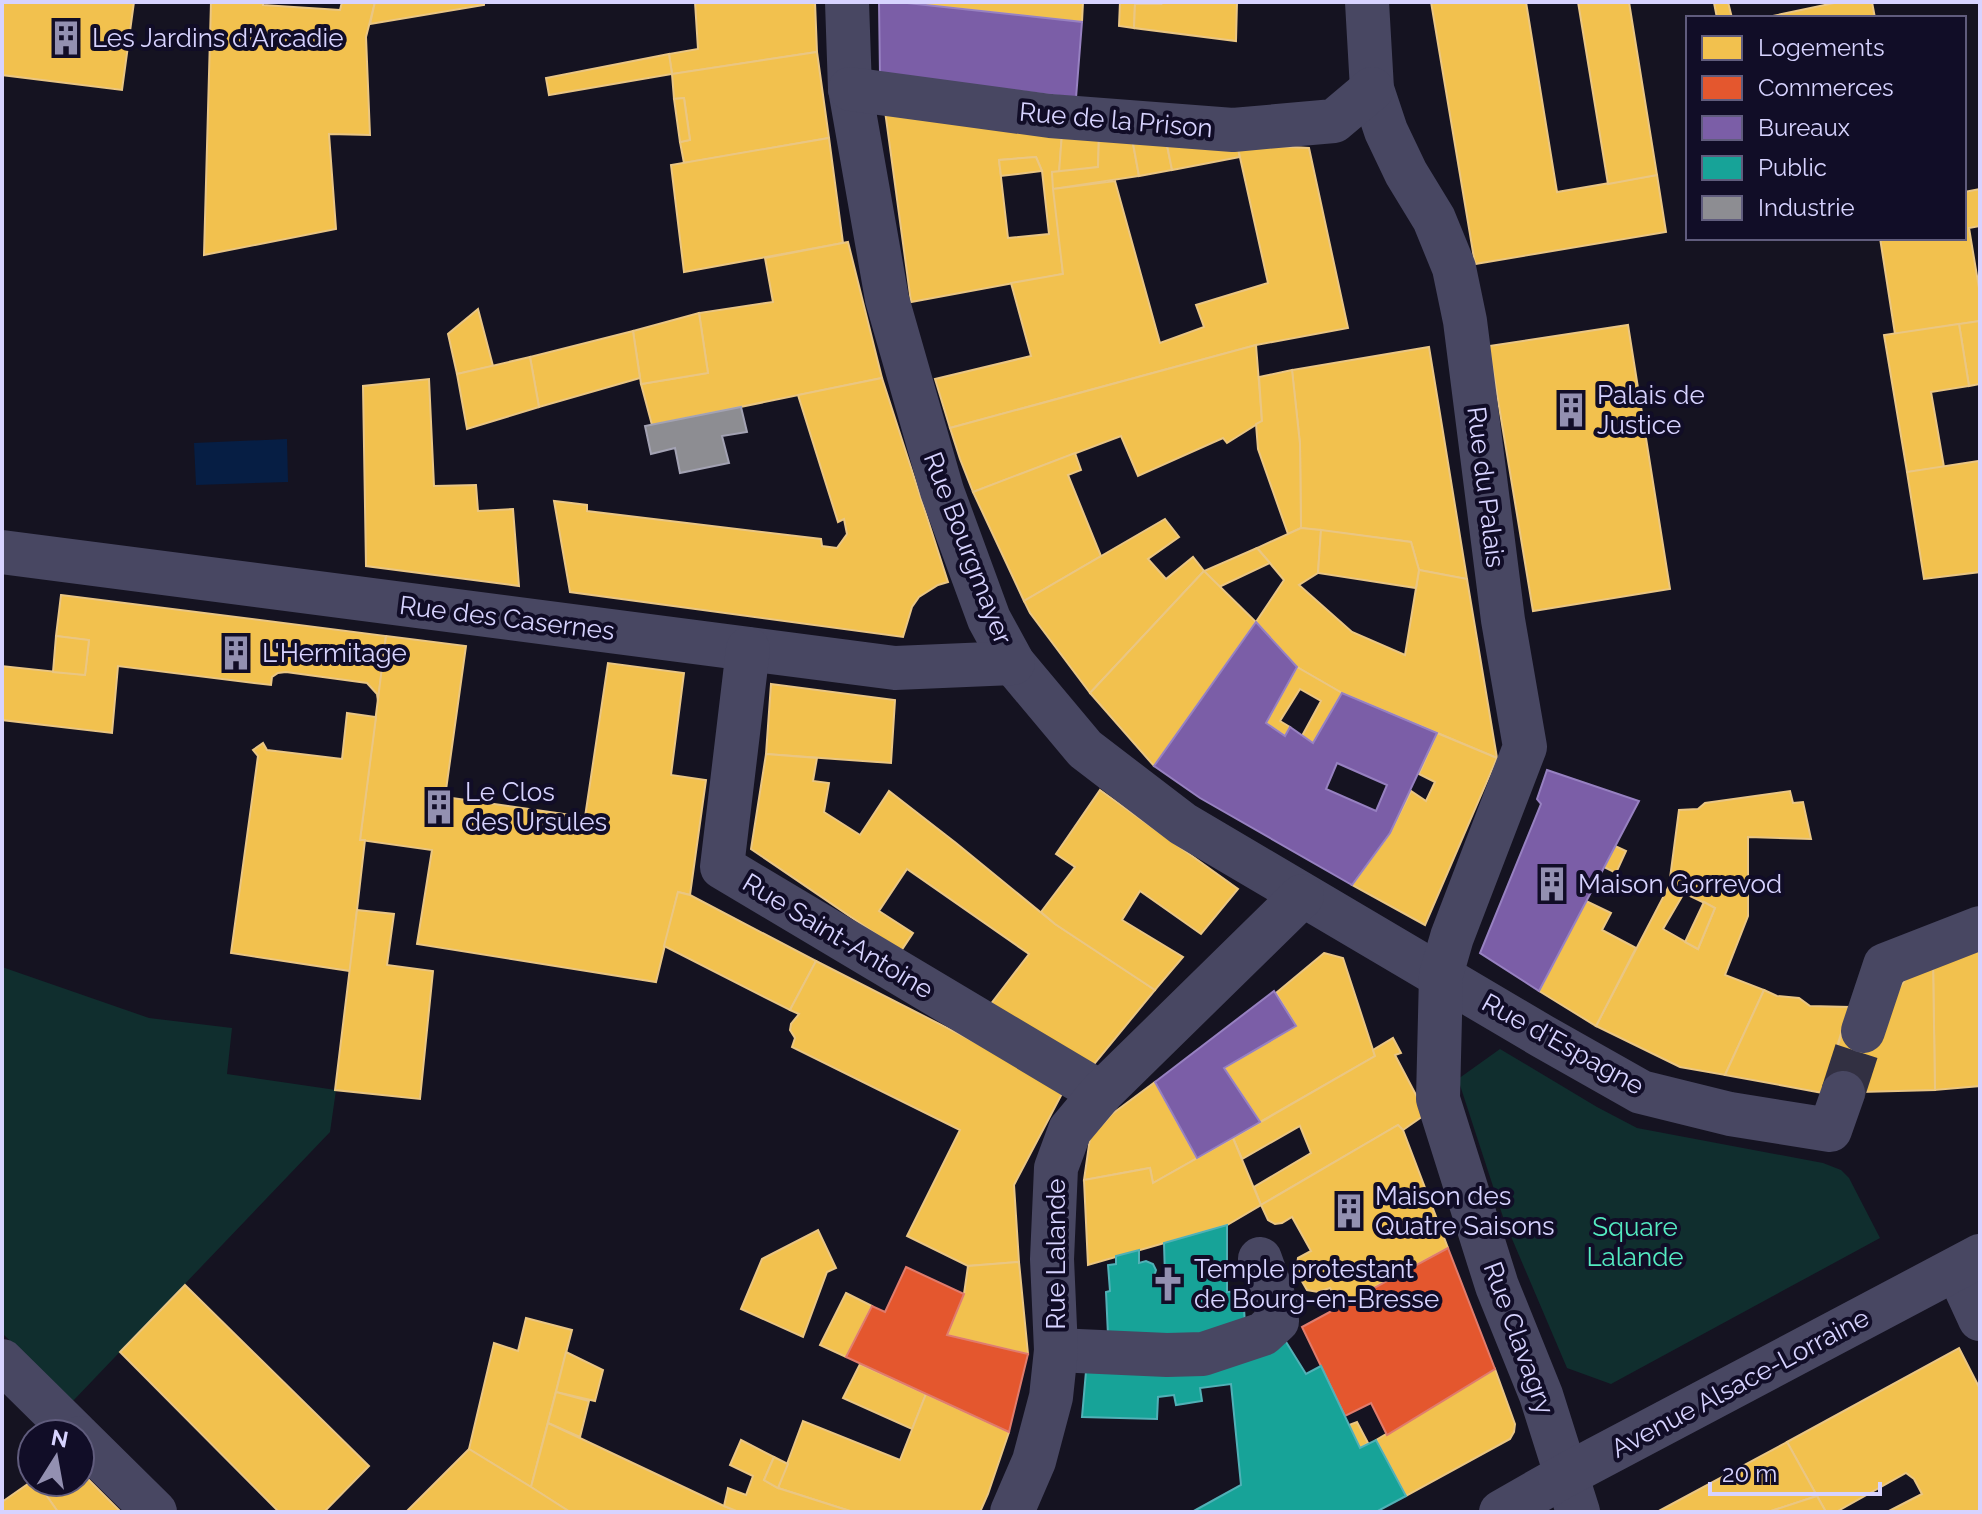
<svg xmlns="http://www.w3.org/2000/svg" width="1982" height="1514" viewBox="0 0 1982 1514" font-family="Raleway,sans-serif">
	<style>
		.green { fill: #102e2e }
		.water { fill: #061e44 }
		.homes { fill: #f2c14e; stroke: #eac683; stroke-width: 2; fill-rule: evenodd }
		.shops { fill: #e4572e; stroke: #e07c6d; stroke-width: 2 }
		.offices { fill: #7b5ea7; stroke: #9781c1; stroke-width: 2; fill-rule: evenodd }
		.public { fill: #17a398; stroke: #51b1b7; stroke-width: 2 }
		.industry { fill: #8d8d92; stroke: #a3a2b3; stroke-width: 2 }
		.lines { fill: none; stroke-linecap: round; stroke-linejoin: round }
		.minor-tunnel { stroke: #323042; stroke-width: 44; stroke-dasharray: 44 22; stroke-linecap: butt }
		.minor { stroke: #484762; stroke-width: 44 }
		.labels { text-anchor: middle; stroke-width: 8; stroke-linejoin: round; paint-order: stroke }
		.poi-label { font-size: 26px; fill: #d7d3ff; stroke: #110d27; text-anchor: start }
		.street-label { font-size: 26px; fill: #d7d3ff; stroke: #110d27 }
		.park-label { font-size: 26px; fill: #54eac1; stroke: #110d27 }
	</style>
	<rect width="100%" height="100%" fill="#151321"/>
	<g class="green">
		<polygon points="2,967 149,1018 232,1028 227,1074 336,1090 330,1132 72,1402 2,1333"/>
		<polygon points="1500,1049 1597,1107 1637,1128 1823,1163 1841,1170 1849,1178 1880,1238 1611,1384 1567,1368 1504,1220 1458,1079"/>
	</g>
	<polygon class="water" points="287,439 288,482 196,485 194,443"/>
	<g class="homes">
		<polygon points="2,2 134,2 122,90 2,75"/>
		<polygon points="211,2 263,2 263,5 340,10 342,2 375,2 366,37 370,135 329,134 336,229 204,255"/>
		<polygon points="375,2 484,2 484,5 370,24"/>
		<polygon points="695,2 815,2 817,52 672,74 669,54 698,49"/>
		<polygon points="898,2 1083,2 1082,22"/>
		<polygon points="1120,2 1135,2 1134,28 1119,26"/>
		<polygon points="1160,2 1237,2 1236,41 1134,28 1135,4 1161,4"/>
		<polygon points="1431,2 1526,2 1557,192 1657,175 1666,232 1475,264"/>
		<polygon points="1578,2 1629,2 1657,175 1608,184"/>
		<polygon points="1728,2 1732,18 1717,18 1714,3"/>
		<polygon points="1839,2 1872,2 1875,18 1763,18"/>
		<polygon points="817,52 829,138 684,163 680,142 690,140 684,98 674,99 672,74"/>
		<polygon points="669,54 672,74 549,95 546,78"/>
		<polygon points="684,98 690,140 680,142 674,99"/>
		<path d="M 885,111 L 1062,133 L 1059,173 L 1052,172 L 1063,274 L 911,302 ZM 1036,157 L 1042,171 L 1049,234 L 1008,238 L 999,160 Z"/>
		<polygon points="1062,133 1099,135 1098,167 1059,173"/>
		<polygon points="1099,135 1132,138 1139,176 1053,189 1052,172 1098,167"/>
		<polygon points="829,138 843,243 684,272 671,165"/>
		<polygon points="1132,138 1166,140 1172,170 1139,176"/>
		<polygon points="1166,140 1237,144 1240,157 1172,170"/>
		<polygon points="1237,144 1309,148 1348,328 1256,345 950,428 935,379 1031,356 1011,283 1063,274 1053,189 1115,181 1160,343 1204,327 1196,305 1268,283"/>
		<polygon points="1036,157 1042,171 1001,176 999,160"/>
		<polygon points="1980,189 1980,226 1969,228 1980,294 1980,321 1895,334 1880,238 1964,238 1964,192"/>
		<polygon points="848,242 882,378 652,425 641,384 708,373 699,313 773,302 765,258"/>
		<polygon points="478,309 493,366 457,374 448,334"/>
		<polygon points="699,313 708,373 641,384 633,331"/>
		<polygon points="1980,321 1980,384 1969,386 1959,324"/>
		<polygon points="1959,324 1969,386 1931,392 1944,467 1907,472 1884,335"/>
		<polygon points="1628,325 1670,589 1533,611 1489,346"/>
		<polygon points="633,331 640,378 539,407 530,357"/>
		<polygon points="1256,345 1262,421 1227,443 1223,438 1138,476 1121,436 973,492 960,459 950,428"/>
		<polygon points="1429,347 1443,432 1467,579 1419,570 1411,542 1301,528 1300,444 1292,370"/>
		<polygon points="530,357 539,407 467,429 457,374"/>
		<polygon points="1292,370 1300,444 1301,528 1288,534 1258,449 1256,424 1262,421 1259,377"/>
		<polygon points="882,378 948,582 938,585 919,597 912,607 903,637 570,592 554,501 587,505 587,511 821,539 822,546 837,548 847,534 844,519 838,522 798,395"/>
		<polygon points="429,379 434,486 476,485 478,511 513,509 519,586 366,566 363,386"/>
		<polygon points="1075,453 1081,470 1068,475 1101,556 1024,601 973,492"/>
		<polygon points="1978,461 1980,462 1980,572 1924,579 1907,472"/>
		<polygon points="1165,519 1179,537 1148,559 1166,579 1193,557 1204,571 1090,693 1030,613 1024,601"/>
		<polygon points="1301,528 1321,530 1318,573 1299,585 1352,632 1405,655 1419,570 1467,579 1497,758 1342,693 1297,667 1256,622 1284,580 1257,548"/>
		<polygon points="1321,530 1411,542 1419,570 1416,588 1318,573"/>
		<polygon points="1257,548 1270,563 1219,587 1204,571"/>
		<polygon points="1204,571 1256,622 1154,766 1090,693"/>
		<polygon points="61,595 386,636 378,701 377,694 367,683 286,672 278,673 272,677 271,685 118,666 112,733 2,720 2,666 85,675 89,640 56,636"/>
		<polygon points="56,636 89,640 85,675 53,672"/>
		<polygon points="386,636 466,646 445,797 585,817 608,663 684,673 671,775 706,780 690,895 678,892 656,982 417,944 432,850 360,840"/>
		<polygon points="1297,667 1342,693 1313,743 1302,736 1321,701 1300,689 1280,721 1290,727 1285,736 1266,723"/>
		<polygon points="771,684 895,700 891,763 766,754"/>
		<polygon points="347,713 376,717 360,840 365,840 350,971 231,953 258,756 253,750 263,743 267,750 342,759"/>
		<polygon points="1437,733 1497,758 1425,925 1352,885 1390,833 1411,791 1426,801 1435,782 1419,774"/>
		<polygon points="766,754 817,758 813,781 829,783 824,812 860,835 889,791 956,843 1055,924 1155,990 1086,1074 987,1009 1029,954 907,869 879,911 913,933 901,951 751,849"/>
		<polygon points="1100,790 1238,889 1201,934 1140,891 1122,920 1183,957 1155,990 1055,924 1041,912 1075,867 1056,854"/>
		<path d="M 1790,791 L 1793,803 L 1803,802 L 1811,839 L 1748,837 L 1748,916 L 1725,975 L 1764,990 L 1725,1075 L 1680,1067 L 1596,1026 L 1669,886 L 1679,810 L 1698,809 L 1705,803 ZM 1684,893 L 1715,908 L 1698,949 L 1663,929 Z"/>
		<polygon points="1615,846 1626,851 1616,873 1604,867"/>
		<polygon points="678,892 690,895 816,961 790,1010 664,946"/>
		<polygon points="1586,901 1611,913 1602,930 1636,948 1596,1026 1539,991"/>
		<polygon points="1704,902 1715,908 1698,949 1685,942"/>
		<polygon points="357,910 394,914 387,965 433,971 420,1099 335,1090"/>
		<polygon points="1980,949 1980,1086 1935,1090 1933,961"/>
		<polygon points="1324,953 1343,958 1375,1056 1260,1122 1224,1068 1296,1026 1276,993"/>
		<polygon points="816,961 1065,1088 1014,1185 1019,1262 968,1266 907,1236 960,1130 792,1047 795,1038 790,1030 791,1024 799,1014 790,1010"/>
		<polygon points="1933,961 1935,1090 1823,1093 1844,1026 1884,1008 1912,971"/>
		<polygon points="1764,990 1777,996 1799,998 1810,1006 1849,1007 1823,1093 1725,1075"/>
		<polygon points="1393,1038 1401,1053 1395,1055 1426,1114 1403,1130 1398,1125 1261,1205 1254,1187 1311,1153 1300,1126 1242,1159 1233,1138 1375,1056 1373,1050"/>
		<polygon points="1155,1082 1197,1158 1153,1183 1150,1168 1084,1180 1090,1138 1112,1114"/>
		<polygon points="1398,1125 1403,1130 1448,1248 1341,1305 1330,1288 1318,1292 1307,1290 1296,1271 1298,1258 1311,1251 1292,1217 1282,1223 1275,1224 1268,1220 1261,1205"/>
		<polygon points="1233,1138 1261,1205 1227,1225 1088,1265 1084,1180 1150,1168 1153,1183"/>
		<polygon points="818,1230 836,1268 827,1272 803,1337 741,1309 762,1259"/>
		<polygon points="1019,1262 1028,1354 947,1335 964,1294 968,1266"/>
		<polygon points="185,1285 369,1466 324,1512 279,1512 120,1352"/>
		<polygon points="846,1293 872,1306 846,1357 820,1345"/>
		<polygon points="526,1318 572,1330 531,1487 469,1449 494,1343 518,1351"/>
		<polygon points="1959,1348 1980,1389 1980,1512 1887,1512 1922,1494 1914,1479 1906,1473 1836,1512 1826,1512 1787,1442"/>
		<polygon points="566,1352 603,1370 595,1401 556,1392"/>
		<polygon points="860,1364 926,1394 912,1429 843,1398"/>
		<polygon points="1495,1369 1515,1424 1514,1432 1510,1439 1406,1496 1376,1440"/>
		<polygon points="556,1392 589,1401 580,1437 548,1423"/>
		<polygon points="926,1394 1009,1432 988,1494 980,1512 853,1512 778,1488 803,1421 900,1460"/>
		<polygon points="1357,1422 1368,1443 1360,1448 1349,1425"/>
		<polygon points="548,1423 724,1506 739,1512 570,1512 531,1487"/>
		<polygon points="741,1440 774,1457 764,1480 778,1488 853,1512 739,1512 724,1506 728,1488 746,1495 753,1476 730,1465"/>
		<polygon points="1787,1442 1817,1496 1768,1512 1657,1512"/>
		<polygon points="469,1449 531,1487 570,1512 406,1512"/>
		<polygon points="774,1457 788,1464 778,1488 764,1480"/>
		<polygon points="80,1471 121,1512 58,1512 37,1482 80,1482"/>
		<polygon points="32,1481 37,1482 58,1512 2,1512 2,1502"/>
		<polygon points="1817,1496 1826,1512 1768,1512"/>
	</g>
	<g class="shops">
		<polygon points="1448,1248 1495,1369 1387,1435 1371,1403 1345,1416 1302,1327"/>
		<polygon points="906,1267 964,1294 947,1335 1028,1354 1009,1432 846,1357 872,1306 885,1312"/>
	</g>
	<g class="offices">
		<polygon points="879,2 898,2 1082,22 1076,98 880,74"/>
		<path d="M 1256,622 L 1297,667 L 1266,723 L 1285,736 L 1290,727 L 1313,743 L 1342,693 L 1437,733 L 1390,833 L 1352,885 L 1200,798 L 1154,766 ZM 1337,763 L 1387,785 L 1376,811 L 1326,789 Z"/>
		<polygon points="1547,770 1639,801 1539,991 1480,953 1541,804 1537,799"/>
		<polygon points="1274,991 1296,1026 1224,1068 1260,1122 1197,1158 1155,1082"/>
	</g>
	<g class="public">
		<polygon points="1227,1225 1227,1292 1243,1291 1245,1325 1136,1347 1108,1335 1106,1292 1110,1291 1108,1265 1116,1264 1116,1256 1139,1250 1139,1263 1146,1261 1153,1264 1156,1270 1154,1277 1165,1277 1164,1243"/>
		<polygon points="1283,1337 1306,1374 1321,1366 1360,1448 1376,1440 1406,1496 1376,1512 1192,1512 1241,1485 1231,1384 1200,1388 1202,1401 1176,1405 1174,1395 1158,1397 1157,1419 1082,1417 1087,1360"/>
	</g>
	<polygon class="industry" points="741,407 747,432 722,436 729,463 680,473 675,448 651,454 645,426"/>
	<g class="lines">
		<polyline class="minor-tunnel" points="1843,1093 1863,1031"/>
		<g class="minor">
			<polyline points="847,2 850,89 887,299 942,491 989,619 1013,663 1085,749 1183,824 1542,1036 1641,1092 1730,1114 1830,1130 1843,1093"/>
			<polyline points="1367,2 1372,89 1386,131 1406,173 1434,219 1454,268 1465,321 1503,620 1525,747 1452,937 1441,975 1438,1099 1497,1286 1541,1395 1578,1512"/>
			<polyline points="850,89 1050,116 1233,130 1334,121 1372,89"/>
			<polyline points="2,552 895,668 1013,663"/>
			<polyline points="748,649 722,867 1101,1093"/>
			<polyline points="1863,1031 1885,965 1980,928"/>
			<polyline points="1957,1269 1980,1319"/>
			<polyline points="1056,1350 1167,1355 1203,1354 1263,1334 1277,1321 1276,1304 1260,1259"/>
			<polyline points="2,1361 76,1434"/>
			<polyline points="80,1438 155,1512"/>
			<polyline points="1012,1512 1034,1461 1051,1397 1056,1350 1052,1259 1056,1168 1070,1130 1101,1093 1302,896"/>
			<polyline points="1501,1512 1566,1475 1980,1256"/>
		</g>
	</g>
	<defs>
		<g id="building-bare" transform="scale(2.76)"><path d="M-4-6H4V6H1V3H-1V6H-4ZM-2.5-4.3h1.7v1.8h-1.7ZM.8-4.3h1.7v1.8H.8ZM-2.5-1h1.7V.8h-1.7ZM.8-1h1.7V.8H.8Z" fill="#9390b1" stroke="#110d27" stroke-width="2.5" paint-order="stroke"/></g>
		<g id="church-bare" transform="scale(2.76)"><path d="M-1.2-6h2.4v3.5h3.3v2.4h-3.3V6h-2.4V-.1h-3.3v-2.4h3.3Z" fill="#9390b1" stroke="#110d27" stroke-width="2.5" paint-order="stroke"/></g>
	</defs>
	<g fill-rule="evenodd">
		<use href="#building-bare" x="66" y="38"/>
		<use href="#building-bare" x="1571" y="410"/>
		<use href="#building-bare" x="236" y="653"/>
		<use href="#building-bare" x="439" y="807"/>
		<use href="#building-bare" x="1552" y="884"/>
		<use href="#building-bare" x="1349" y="1211"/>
		<use href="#church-bare" x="1168" y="1284"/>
	</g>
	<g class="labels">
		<g class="poi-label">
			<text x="92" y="47">Les Jardins d'Arcadie</text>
			<text x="1597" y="404">Palais de<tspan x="1597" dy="30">Justice</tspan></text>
			<text x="262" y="662">L'Hermitage</text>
			<text x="465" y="801">Le Clos<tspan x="465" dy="30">des Ursules</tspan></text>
			<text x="1578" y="893">Maison Gorrevod</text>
			<text x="1375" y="1205">Maison des<tspan x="1375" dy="30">Quatre Saisons</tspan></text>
			<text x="1194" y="1278">Temple protestant<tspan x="1194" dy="30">de Bourg-en-Bresse</tspan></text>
		</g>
		<g class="street-label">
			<text transform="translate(1116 120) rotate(5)" y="9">Rue de la Prison</text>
			<text transform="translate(1486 487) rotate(83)" y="9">Rue du Palais</text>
			<text transform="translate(968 548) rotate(69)" y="9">Rue Bourgmayer</text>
			<text transform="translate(507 618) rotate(7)" y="9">Rue des Casernes</text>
			<text transform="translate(838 936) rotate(31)" y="9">Rue Saint-Antoine</text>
			<text transform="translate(1563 1044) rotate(29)" y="9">Rue d'Espagne</text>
			<text transform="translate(1056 1254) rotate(-90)" y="9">Rue Lalande</text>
			<text transform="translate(1519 1338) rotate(70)" y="9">Rue Clavagry</text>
			<text transform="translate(1740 1383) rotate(-28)" y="9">Avenue Alsace-Lorraine</text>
		</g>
		<g class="park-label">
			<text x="1635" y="1236">Square<tspan x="1635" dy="30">Lalande</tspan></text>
		</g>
	</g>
	<rect width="1982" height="1514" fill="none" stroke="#d7d3ff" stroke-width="8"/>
	<rect x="1686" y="16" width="280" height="224" fill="#110d27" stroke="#605c7d" stroke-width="2"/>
	<rect x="1702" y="36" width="40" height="24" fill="#f2c14e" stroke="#605c7d" stroke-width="2"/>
	<text x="1758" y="56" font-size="24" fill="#d7d3ff">Logements</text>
	<rect x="1702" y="76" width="40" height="24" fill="#e4572e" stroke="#605c7d" stroke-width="2"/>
	<text x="1758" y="96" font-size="24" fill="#d7d3ff">Commerces</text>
	<rect x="1702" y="116" width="40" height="24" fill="#7b5ea7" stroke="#605c7d" stroke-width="2"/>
	<text x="1758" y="136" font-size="24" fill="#d7d3ff">Bureaux</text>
	<rect x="1702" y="156" width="40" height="24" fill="#17a398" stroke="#605c7d" stroke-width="2"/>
	<text x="1758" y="176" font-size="24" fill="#d7d3ff">Public</text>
	<rect x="1702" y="196" width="40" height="24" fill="#8d8d92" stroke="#605c7d" stroke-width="2"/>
	<text x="1758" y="216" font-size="24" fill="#d7d3ff">Industrie</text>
	<g transform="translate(56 1458) rotate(11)"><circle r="38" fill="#110d27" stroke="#605c7d" stroke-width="2"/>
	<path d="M0-6L14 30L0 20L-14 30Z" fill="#9390b1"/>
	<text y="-12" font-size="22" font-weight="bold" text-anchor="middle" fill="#d7d3ff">N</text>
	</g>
	<path d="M1710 1482v12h170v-12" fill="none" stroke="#d7d3ff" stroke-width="4"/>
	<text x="1722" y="1482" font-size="24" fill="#d7d3ff" stroke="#110d27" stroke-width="6" paint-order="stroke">20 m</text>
</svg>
